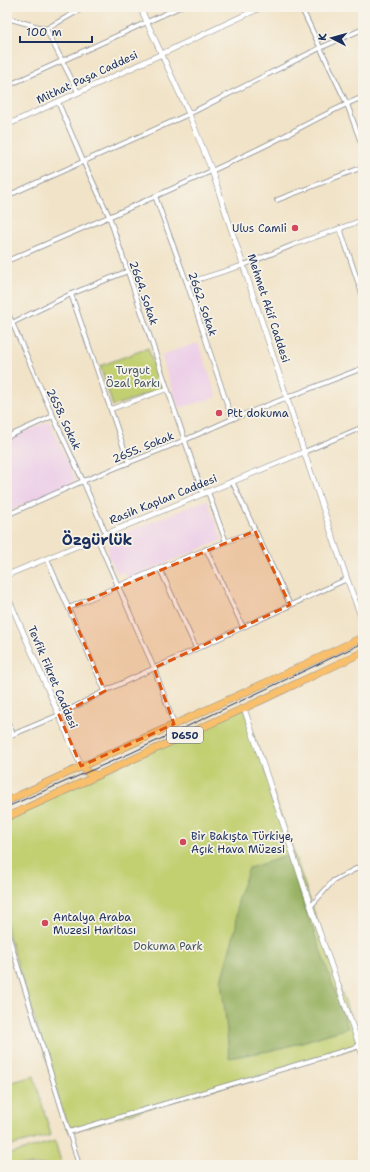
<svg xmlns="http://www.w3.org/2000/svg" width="370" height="1172" viewBox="0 0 370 1172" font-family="'Shantell Sans',sans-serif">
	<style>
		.built { fill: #edd0e8 }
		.green { fill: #c2d072; stroke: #6e8068 }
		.forest { fill: #99b264; stroke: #5a7061 }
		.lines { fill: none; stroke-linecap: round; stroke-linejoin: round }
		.minor-casing { stroke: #868992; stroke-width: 5.5 }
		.tertiary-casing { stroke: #868992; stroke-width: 6 }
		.trunk-casing { stroke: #868992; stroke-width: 8 }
		.minor { stroke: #fff; stroke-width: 4 }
		.tertiary { stroke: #fff; stroke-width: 5 }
		.trunk { stroke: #f8bf6c; stroke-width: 7 }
		.tram { stroke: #1b2f5e; stroke-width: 1 }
		.marked { fill: #de5710; fill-opacity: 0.2; stroke: #de5710; stroke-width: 3; stroke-dasharray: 8 5; stroke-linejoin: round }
		.poi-dot { fill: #d1495b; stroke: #f7f3e8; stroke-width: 1.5 }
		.labels { text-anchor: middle; stroke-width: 3.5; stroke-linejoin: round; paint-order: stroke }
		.shield { fill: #f7f3e8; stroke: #5d6a87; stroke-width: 1 }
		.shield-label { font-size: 10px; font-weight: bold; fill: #1b2f5e }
		.street-label { font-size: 11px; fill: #1b2f5e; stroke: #f7f3e8 }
		.poi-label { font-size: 11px; fill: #1b2f5e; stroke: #f7f3e8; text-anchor: start }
		.park-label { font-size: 11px; fill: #455763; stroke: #f7f3e8 }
		.district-label { font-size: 15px; font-weight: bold; fill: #1b2f5e; stroke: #f7f3e8 }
	</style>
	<rect width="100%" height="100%" fill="#f7f3e8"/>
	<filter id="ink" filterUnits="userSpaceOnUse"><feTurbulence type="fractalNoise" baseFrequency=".025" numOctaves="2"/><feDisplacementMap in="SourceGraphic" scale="8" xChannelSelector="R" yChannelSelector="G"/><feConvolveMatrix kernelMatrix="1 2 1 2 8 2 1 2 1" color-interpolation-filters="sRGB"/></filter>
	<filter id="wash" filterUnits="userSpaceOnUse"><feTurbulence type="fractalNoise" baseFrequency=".012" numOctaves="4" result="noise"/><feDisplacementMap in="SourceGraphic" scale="16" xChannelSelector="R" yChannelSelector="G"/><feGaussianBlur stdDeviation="0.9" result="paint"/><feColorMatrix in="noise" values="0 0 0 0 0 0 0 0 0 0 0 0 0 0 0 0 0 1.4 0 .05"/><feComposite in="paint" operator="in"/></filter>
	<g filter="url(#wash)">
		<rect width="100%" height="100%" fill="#f1e3c7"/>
		<g class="built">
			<polygon points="198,343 217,397 179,408 161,355"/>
			<polygon points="49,421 76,481 7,512 7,440"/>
			<polygon points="207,500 222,540 127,579 124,571 117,574 109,556 108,549 110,539"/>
		</g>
		<g class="green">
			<polygon points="148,348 162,389 113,406 100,366"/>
			<polygon points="244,708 360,1046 69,1132 7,930 7,817"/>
			<polygon points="34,1076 51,1135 7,1147 7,1081 9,1083"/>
			<polygon points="55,1141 62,1165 7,1165 7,1155"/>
		</g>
		<polygon class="forest" points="287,856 348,1028 279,1049 229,1058 226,1021 221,981 236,927 238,898 249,868"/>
	</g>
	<g filter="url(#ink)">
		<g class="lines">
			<g class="minor-casing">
				<g id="minor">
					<polyline points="301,7 347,104 363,148"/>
					<polyline points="7,18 46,29 85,7"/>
					<polyline points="46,29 78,92"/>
					<polyline points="7,86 180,7"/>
					<polyline points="58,102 83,161 109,216 203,494"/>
					<polyline points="7,196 189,114 320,48 363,29"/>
					<polyline points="155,196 187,283 232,419"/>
					<polyline points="277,200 363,167"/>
					<polyline points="340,228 363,297"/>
					<path d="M 7,261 C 90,225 173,190 254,151 C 291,134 326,112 363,97"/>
					<polyline points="187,283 244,265 293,245 363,220"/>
					<polyline points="71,294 129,463"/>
					<polyline points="7,311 53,416 83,481 106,534"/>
					<polyline points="12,323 71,294 128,271"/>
					<polyline points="111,409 167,389"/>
					<polyline points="7,437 53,416"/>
					<polyline points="304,452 363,427"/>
					<polyline points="232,481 290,605"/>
					<polyline points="208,492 226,542"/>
					<polyline points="7,515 83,481 185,440 232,419 363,368"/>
					<polyline points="97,538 154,668 174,724"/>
					<polyline points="206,549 243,627"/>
					<polyline points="47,559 105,691"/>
					<polyline points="160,569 196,648"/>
					<path d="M 69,608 C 131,580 192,554 255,531"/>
					<polyline points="7,721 13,734"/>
					<polyline points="7,737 59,715 105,691 347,579"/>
					<polyline points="311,906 333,881 363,865"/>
					<polyline points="7,931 79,1165"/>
					<polyline points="69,1132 360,1046"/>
				</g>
			</g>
			<g class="tertiary-casing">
				<g id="tertiary">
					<polyline points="140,7 189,114 212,171 287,398 304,452 347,579 363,622"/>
					<polyline points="7,125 121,73 262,7"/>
					<polyline points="7,575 304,452"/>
					<polyline points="7,595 81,766"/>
					<polyline points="244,708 318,928 363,1056"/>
				</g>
			</g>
			<g class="trunk-casing">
				<g id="trunk">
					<polyline points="81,766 88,773 96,775"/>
					<path d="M 7,801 C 125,746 245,694 363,637"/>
					<polyline points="7,817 264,699 363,652"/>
				</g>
			</g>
			<use href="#minor" class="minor"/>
			<use href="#tertiary" class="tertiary"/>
			<use href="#trunk" class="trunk"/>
			<polyline class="tram" points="7,807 131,753 363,643"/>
		</g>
	</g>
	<path class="marked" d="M 255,531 L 290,605 L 154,668 L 174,724 L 81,766 L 59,715 L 105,691 L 69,608 Z"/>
	<g class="poi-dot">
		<circle cx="295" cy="228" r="4"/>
		<circle cx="219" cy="413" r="4"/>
		<circle cx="183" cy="842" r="4"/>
		<circle cx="45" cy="923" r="4"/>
	</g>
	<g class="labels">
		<rect class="shield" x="167" y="727" width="36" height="16" rx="3"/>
		<g class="shield-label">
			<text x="185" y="739">D650</text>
		</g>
		<g class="street-label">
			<text transform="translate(87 77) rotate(-25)" y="4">Mithat Paşa Caddesi</text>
			<text transform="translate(144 293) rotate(71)" y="4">2664. Sokak</text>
			<text transform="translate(203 304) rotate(71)" y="4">2662. Sokak</text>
			<text transform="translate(269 308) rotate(72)" y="4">Mehmet Akif Caddesi</text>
			<text transform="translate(64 419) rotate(65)" y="4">2658. Sokak</text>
			<text transform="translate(143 447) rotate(-22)" y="4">2655. Sokak</text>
			<text transform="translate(163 499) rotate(-22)" y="4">Rasih Kaplan Caddesi</text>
			<text transform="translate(53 677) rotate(67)" y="4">Tevfik Fikret Caddesi</text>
		</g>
		<g class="poi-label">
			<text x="287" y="232" text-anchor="end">Ulus Camii</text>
			<text x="227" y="417">Ptt dokuma</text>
			<text x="191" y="840">Bir Bakışta Türkiye,<tspan x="191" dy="13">Açık Hava Müzesi</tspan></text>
			<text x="53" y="921">Antalya Araba<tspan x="53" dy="13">Muzesi Haritası</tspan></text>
		</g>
		<g class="park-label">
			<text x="133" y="374">Turgut<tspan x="133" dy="13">Özal Parkı</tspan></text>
			<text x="168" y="950">Dokuma Park</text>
		</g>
		<g class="district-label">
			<text x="97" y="545">Özgürlük</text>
		</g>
	</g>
	<rect width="370" height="1172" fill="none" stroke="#f7f3e8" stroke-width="24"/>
	<g transform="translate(332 38) rotate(276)" stroke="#f7f3e8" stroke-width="3" paint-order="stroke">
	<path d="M0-3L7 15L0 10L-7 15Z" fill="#1b2f5e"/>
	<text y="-6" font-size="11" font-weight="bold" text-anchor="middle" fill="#1b2f5e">K</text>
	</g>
	<path d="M20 36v6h72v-6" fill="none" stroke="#1b2f5e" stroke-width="2"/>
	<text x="26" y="36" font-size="12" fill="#1b2f5e" stroke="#f7f3e8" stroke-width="3" paint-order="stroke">100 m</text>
</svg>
